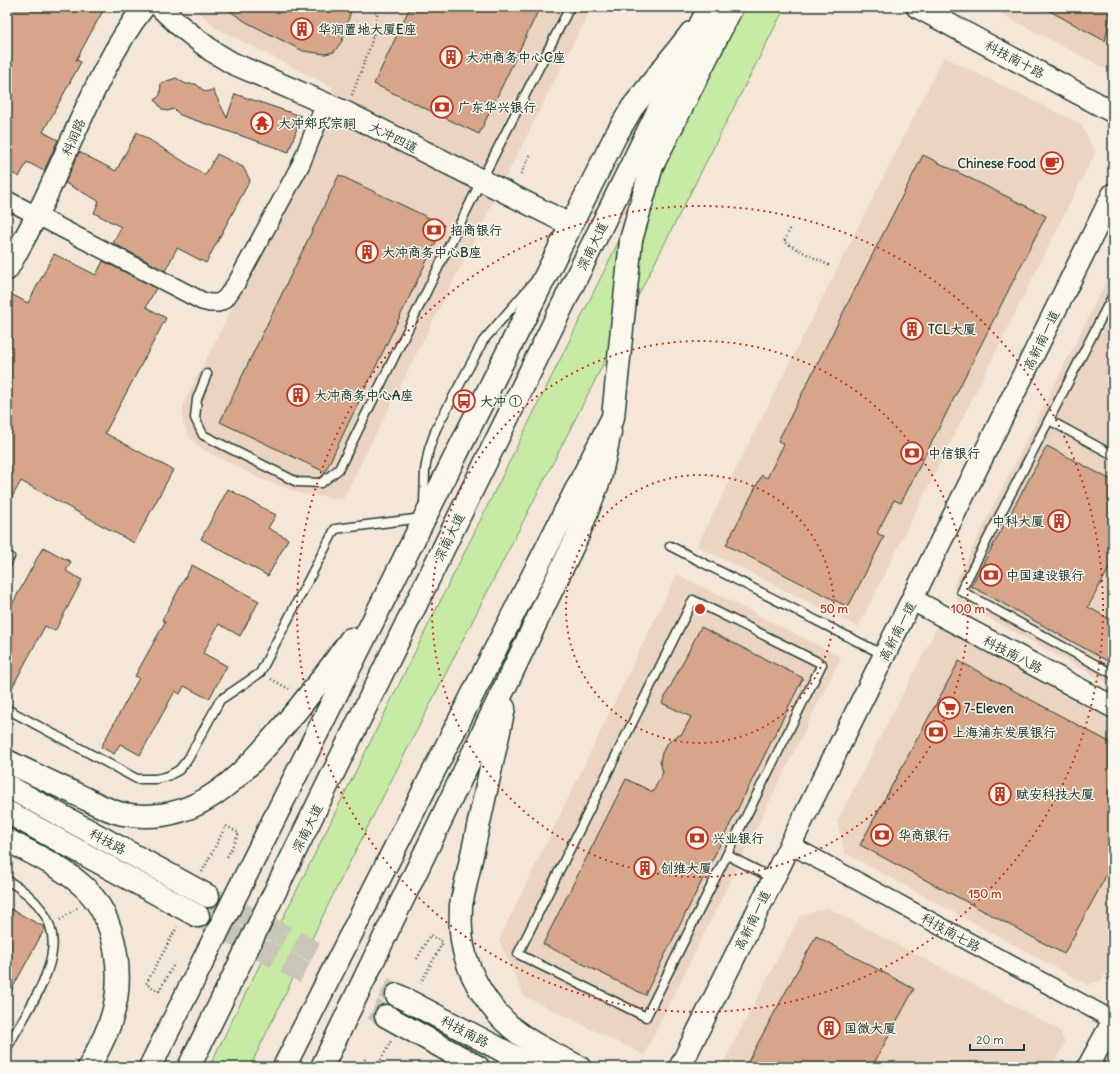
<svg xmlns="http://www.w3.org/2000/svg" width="1120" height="1074" viewBox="0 0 1120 1074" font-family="Delius,'LXGW WenKai TC',sans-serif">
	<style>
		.built { fill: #ebd4c1 }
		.green { fill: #c7eba4; stroke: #73946c }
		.building { fill: #d7a68a; stroke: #1f3d34 }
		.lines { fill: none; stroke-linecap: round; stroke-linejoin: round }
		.secondary-tunnel { stroke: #c9c5b7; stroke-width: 22; stroke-dasharray: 22 11; stroke-linecap: butt }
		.service-casing { stroke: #1f3d34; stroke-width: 11 }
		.minor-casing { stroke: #1f3d34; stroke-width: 20 }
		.tertiary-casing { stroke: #1f3d34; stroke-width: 24 }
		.secondary-casing { stroke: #1f3d34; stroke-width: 25 }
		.primary-casing { stroke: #1f3d34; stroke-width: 25 }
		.path { stroke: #1f3d34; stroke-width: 2.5; stroke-dasharray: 1 3; stroke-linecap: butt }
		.service { stroke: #fbf7ec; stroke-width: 8 }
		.minor { stroke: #fbf7ec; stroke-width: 17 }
		.tertiary { stroke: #fbf7ec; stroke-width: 21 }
		.secondary { stroke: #fbf7ec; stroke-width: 22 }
		.primary { stroke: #fbf7ec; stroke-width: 22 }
		.ring { fill: none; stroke: #c8321e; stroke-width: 2; stroke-dasharray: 2 4 }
		.labels { text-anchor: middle; stroke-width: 3; stroke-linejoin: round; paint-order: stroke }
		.poi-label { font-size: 13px; font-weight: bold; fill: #1f3d34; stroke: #fbf7ec; text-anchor: start }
		.street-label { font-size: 13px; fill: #1f3d34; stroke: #fbf7ec }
		.centre { fill: #c8321e; stroke: #fbf7ec; stroke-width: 2 }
		.ring-label { font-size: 12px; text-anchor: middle; font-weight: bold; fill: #c8321e; stroke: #fbf7ec; stroke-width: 3; stroke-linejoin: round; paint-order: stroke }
	</style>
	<rect width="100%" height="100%" fill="#f4e7d8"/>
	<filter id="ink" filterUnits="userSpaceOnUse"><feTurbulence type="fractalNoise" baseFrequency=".025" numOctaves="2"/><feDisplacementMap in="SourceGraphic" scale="8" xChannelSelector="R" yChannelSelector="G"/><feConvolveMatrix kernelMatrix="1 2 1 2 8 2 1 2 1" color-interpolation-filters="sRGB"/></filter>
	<g filter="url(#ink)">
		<g class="built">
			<polygon points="194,7 592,7 343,499 300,493 259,478 203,449 190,438 183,423 183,406 191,389 283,208 334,94 332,87 216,28"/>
			<polygon points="988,7 1113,7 1113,71 1110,71"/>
			<polygon points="944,57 1081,124 1095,153 858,627 697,546"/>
			<polygon points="1113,268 1113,686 958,601 954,585"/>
			<polygon points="677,574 841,657 644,1055 524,996 499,940"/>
			<polygon points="938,626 1113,720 1113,960 1102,980 1088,985 845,853 837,821"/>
			<polygon points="828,908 1058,1029 1065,1043 1052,1067 721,1067 800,916"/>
		</g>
		<polygon class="green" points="735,7 785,7 334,893 250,1067 209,1067"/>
		<g class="building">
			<polygon points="7,7 105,7 76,60 81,62 43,132 58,140 44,171 27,162 19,177 7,170"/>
			<polygon points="224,7 352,7 342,41 334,52 325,54 303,51 246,22"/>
			<polygon points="410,7 540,7 479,134 374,84"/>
			<polygon points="1042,7 1112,7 1105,41"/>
			<polygon points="176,78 186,84 196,84 205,92 213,90 227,118 235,94 301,116 289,152 180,115 174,109 167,111 162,109 155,100 160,95 161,83"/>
			<polygon points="137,132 205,175 217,154 243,167 250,180 206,263 177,248 165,271 113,243 121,227 94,213 99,201 65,183 79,152 116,171"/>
			<polygon points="923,155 1046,216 901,503 894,500 877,533 884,537 848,607 726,545 762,475 767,478 784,444 778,441"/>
			<polygon points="339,175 444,225 325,472 220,422"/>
			<polygon points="54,254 96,275 103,261 156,288 146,307 166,318 105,433 173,470 134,543 21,481 7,506 7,292 28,303"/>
			<polygon points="1047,446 1113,481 1113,561 1088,607 1113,621 1113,664 971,586"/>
			<polygon points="228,489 276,515 268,528 288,539 268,576 201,539"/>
			<polygon points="43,547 71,562 66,571 82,580 55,631 45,626 7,697 7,614"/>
			<polygon points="192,565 259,601 240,636 219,624 203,653 227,666 209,699 184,686 180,694 175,691 140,755 120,744 114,754 101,747 139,678 135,676 165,622 162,620"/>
			<polygon points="701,627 803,678 645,995 543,944 626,779 653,792 663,772 660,762 662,753 666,745 673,738 682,734 691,717 662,703"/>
			<polygon points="959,661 1113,744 1113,863 1064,954 860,845"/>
			<polygon points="7,907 44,927 44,930 7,998"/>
			<polygon points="816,936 914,989 872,1067 745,1067"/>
		</g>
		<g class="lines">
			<g class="secondary-tunnel">
				<polyline points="208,896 397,995"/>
				<polyline points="198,916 386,1016"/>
			</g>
			<g class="service-casing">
				<g id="service">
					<polyline points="1113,295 961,591 1113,674"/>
					<polyline points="207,374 197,399 195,418 203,435 297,482 321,483 339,469 481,181 570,7"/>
					<polyline points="1049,420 1113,455"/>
					<polyline points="424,504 425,470 429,449 436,429 483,341 534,282"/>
					<polyline points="670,546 884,655"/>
					<polyline points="7,563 10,557"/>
					<polygon points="693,600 822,664 646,1017 518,954"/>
					<polyline points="7,709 137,779 156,779 168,776 179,770 188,759 220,700 260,673 335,529 422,518"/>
					<polyline points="727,855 772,878"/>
					<path d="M 7,880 C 90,929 41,985 7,1048"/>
				</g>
			</g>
			<g class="minor-casing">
				<g id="minor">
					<polyline points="7,200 202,301 210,303 218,303 225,299 237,282 301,164 325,104"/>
					<polyline points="789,844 1113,1020"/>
				</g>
			</g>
			<g class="tertiary-casing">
				<g id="tertiary">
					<polyline points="160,7 179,25 212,51 232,63 345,112 571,225"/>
					<polyline points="917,7 1113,112"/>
					<path d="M 7,270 C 23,241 40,212 53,181 C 79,125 106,55 144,7"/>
					<polyline points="913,600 1113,707"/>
					<polyline points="680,1067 1113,194"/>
					<polyline points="1088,1067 1113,1021"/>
				</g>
			</g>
			<g class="secondary-casing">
				<g id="secondary">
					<path d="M 504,708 L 461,905 C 461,913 460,921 461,930 C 463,972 492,1017 527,1039 C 544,1050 562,1058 579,1067"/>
					<path d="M 7,761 C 31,773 55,784 78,795 C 93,802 108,811 123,814 C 196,827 240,777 282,728 C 307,699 329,670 351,639"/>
					<polyline points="7,786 208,896"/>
					<polyline points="7,812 198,916"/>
					<path d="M 7,840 C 33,854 63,867 85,888 C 117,919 125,978 111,1020 C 106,1036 97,1052 89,1067"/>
					<polyline points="397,995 534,1067"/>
					<polyline points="386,1016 478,1067"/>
					<polyline points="150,1067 615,137 632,108 691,33"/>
					<polyline points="322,1067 578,535 600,478 610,432"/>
				</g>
			</g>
			<g class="primary-casing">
				<g id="primary">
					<polyline points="189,1067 709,7"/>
					<polyline points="284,1067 613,417 631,240 652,166 732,7"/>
				</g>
			</g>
			<g class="path">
				<polyline points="352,95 371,44 379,7"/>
				<polyline points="521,174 530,155"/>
				<polyline points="790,229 784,242 830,266"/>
				<polyline points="1109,658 1113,651"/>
				<polyline points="271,679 289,689"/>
				<polyline points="202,872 226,826 239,833 226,859"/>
				<polyline points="60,920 77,908"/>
				<polyline points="417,959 430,935 443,942 420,984"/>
				<polyline points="173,966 159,991 146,984 177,927"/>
				<polyline points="361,1067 366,1057"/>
				<polyline points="377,1067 391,1041"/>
			</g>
			<use href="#service" class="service"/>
			<use href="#minor" class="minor"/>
			<use href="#tertiary" class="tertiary"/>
			<use href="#secondary" class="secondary"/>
			<use href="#primary" class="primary"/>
		</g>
	</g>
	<g class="ring">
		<circle cx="700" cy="609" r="134"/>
		<circle cx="700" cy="609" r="268"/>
		<circle cx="700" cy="609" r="403"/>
	</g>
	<defs>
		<g id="building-ring" transform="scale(1.15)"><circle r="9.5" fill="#fbf7ec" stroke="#c8321e" stroke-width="1.5"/><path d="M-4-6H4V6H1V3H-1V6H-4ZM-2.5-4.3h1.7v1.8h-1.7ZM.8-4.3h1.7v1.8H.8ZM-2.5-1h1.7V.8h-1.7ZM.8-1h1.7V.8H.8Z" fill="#c8321e"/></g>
		<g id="bank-ring" transform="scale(1.15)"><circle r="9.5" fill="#fbf7ec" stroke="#c8321e" stroke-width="1.5"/><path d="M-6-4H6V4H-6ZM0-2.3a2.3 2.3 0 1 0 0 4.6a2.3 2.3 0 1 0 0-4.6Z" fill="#c8321e"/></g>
		<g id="temple-ring" transform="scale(1.15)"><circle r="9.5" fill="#fbf7ec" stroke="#c8321e" stroke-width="1.5"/><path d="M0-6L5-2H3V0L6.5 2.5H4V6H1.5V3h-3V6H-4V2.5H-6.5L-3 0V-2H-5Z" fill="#c8321e"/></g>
		<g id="cafe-ring" transform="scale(1.15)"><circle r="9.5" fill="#fbf7ec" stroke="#c8321e" stroke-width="1.5"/><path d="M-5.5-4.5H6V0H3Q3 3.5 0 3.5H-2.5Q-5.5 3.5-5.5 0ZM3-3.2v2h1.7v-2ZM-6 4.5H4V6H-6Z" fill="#c8321e"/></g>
		<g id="bus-ring" transform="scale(1.15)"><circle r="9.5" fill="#fbf7ec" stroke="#c8321e" stroke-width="1.5"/><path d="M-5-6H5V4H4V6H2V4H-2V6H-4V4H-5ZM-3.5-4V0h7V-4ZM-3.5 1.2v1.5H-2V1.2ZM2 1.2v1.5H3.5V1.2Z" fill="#c8321e"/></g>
		<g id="supermarket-ring" transform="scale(1.15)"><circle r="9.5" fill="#fbf7ec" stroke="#c8321e" stroke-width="1.5"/><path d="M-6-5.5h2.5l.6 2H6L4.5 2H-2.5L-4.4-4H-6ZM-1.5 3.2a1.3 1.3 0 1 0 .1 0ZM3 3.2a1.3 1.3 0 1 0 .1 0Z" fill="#c8321e"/></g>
	</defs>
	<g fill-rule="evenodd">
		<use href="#building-ring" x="302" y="29"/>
		<use href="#building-ring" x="451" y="57"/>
		<use href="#bank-ring" x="442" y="107"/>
		<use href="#temple-ring" x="262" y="123"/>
		<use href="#cafe-ring" x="1052" y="163"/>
		<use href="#bank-ring" x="434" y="230"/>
		<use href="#building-ring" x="367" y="252"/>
		<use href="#building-ring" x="912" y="329"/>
		<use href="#building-ring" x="298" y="395"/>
		<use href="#bus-ring" x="464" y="401"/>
		<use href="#bank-ring" x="912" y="453"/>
		<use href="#building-ring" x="1059" y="521"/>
		<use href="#bank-ring" x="991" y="575"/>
		<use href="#supermarket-ring" x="949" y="708"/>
		<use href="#bank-ring" x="936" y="732"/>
		<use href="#building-ring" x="1000" y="794"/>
		<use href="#bank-ring" x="882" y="835"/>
		<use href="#bank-ring" x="697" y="838"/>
		<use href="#building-ring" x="645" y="868"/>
		<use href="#building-ring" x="829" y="1028"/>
	</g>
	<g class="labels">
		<g class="poi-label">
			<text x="318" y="34">华润置地大厦E座</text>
			<text x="466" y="62">大冲商务中心C座</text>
			<text x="458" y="112">广东华兴银行</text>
			<text x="278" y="128">大冲郑氏宗祠</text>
			<text x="1036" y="168" text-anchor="end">Chinese Food</text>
			<text x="450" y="235">招商银行</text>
			<text x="382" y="257">大冲商务中心B座</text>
			<text x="928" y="334">TCL大厦</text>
			<text x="314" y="400">大冲商务中心A座</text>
			<text x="480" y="406">大冲 ①</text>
			<text x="928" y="458">中信银行</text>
			<text x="1044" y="526" text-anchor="end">中科大厦</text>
			<text x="1006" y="580">中国建设银行</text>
			<text x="964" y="713">7-Eleven</text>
			<text x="952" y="737">上海浦东发展银行</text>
			<text x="1016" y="799">赋安科技大厦</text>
			<text x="898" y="840">华商银行</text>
			<text x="712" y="843">兴业银行</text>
			<text x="660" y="873">创维大厦</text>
			<text x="844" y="1033">国微大厦</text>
		</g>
		<g class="street-label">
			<text transform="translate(1015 59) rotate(28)" y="5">科技南十路</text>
			<text transform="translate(73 137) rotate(-66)" y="5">科润路</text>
			<text transform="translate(394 137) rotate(27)" y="5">大冲四道</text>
			<text transform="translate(592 246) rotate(-64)" y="5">深南大道</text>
			<text transform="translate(1041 340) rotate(-64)" y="5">高新南一道</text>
			<text transform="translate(449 537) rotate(-64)" y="5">深南大道</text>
			<text transform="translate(897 631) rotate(-63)" y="5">高新南一道</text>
			<text transform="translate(1013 654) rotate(28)" y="5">科技南八路</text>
			<text transform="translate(307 828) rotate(-64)" y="5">深南大道</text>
			<text transform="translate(108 841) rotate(29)" y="5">科技路</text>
			<text transform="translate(752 920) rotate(-64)" y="5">高新南一道</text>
			<text transform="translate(951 932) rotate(29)" y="5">科技南七路</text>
			<text transform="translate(465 1031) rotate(28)" y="5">科技南路</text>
		</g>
	</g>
	<circle cx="700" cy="609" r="6" class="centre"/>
	<g class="ring-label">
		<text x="834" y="613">50 m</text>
		<text x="968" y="613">100 m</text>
		<text x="985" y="898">150 m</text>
	</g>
	<rect width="1120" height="1074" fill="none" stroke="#fbf7ec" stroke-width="24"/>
	<rect x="12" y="12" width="1096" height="1050" fill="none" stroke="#1f3d34" stroke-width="1.5" filter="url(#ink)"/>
	<path d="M970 1044v6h54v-6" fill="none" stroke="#1f3d34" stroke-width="2"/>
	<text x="976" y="1044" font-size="12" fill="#1f3d34" stroke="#fbf7ec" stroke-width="3" paint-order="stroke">20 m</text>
</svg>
